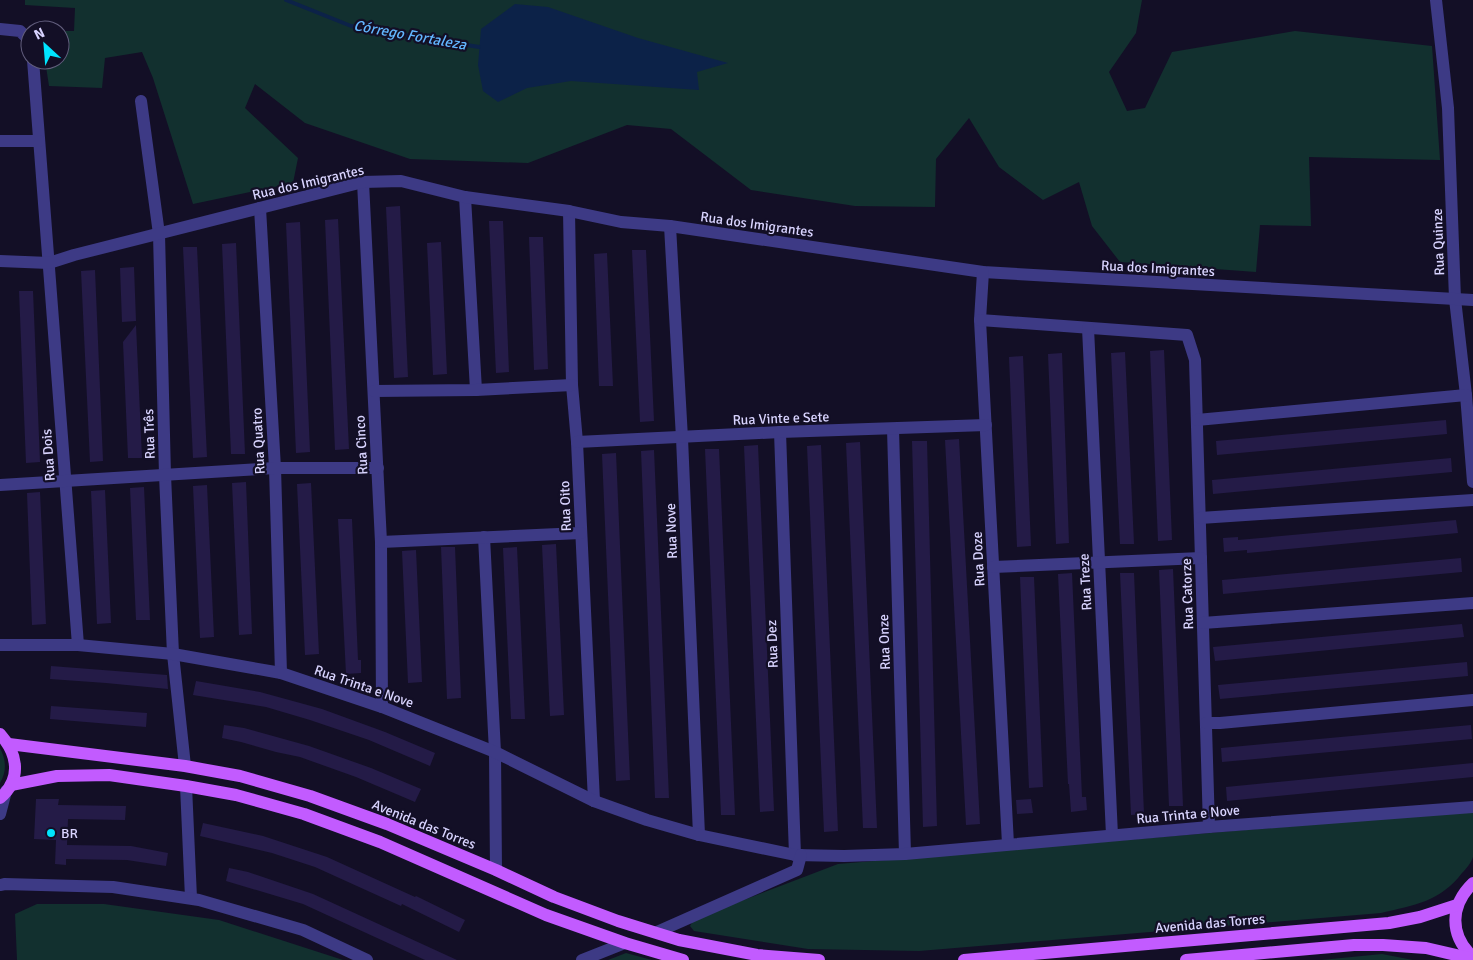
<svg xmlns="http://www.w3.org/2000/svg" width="1473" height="960" viewBox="0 0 1473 960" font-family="Signika,sans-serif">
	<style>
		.green { fill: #12302f }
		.water { fill: #0c2248 }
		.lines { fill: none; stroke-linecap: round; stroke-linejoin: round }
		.stream { stroke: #0c2248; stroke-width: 4 }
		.building { fill: #241b47 }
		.minor { stroke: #3d3a85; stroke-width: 12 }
		.major { stroke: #c25bff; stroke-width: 12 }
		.poi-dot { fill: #00e5ff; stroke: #130f26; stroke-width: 2 }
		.labels { text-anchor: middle; stroke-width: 4.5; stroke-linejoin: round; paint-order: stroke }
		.street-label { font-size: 14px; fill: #d9d4ff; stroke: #130f26 }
		.poi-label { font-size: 14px; fill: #d9d4ff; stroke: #130f26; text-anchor: start }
		.water-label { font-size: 15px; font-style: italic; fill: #62b6ff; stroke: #130f26 }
	</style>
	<rect width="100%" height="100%" fill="#130f26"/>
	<g class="green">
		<polygon points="25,0 1142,0 1136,33 1109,72 1127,111 1145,108 1172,52 1295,31 1432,46 1440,160 1309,157 1311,226 1260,225 1256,272 1120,262 1092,226 1079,182 1043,200 999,167 969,118 936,159 935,207 855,206 751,190 671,129 627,125 528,163 410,159 305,123 255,84 245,108 298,158 293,183 193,204 153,78 142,52 105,58 102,88 49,86 45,60 60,60 60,31 74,31 75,8 25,5"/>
		<path d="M 0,748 C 6,760 7,771 0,783 Z"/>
		<path d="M 1473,811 C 1473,823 1473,847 1473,857 C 1471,863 1466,869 1462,873 C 1440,902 1414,905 1381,913 L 919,951 L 808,949 L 694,931 L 690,926 L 694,919 L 838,864 Z"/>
		<polygon points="37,904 104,904 219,920 343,960 17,960 15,914"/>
		<polygon points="626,953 652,960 608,960"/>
		<polygon points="1382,954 1413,960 1321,960"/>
	</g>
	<polygon class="water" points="515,4 548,7 638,38 728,63 697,72 699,90 571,81 527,88 498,102 483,91 478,65 481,29"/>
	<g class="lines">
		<polyline class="stream" points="286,0 351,26 479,47"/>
	</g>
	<g class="building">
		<polygon points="400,206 408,377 394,378 386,207"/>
		<polygon points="338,219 349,449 335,450 325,220"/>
		<polygon points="489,221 503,221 509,372 496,373"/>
		<polygon points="300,222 310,452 296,453 286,223"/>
		<polygon points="529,237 543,237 548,369 534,370"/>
		<polygon points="441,242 447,374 433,375 427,243"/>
		<polygon points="236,243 245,454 231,454 222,244"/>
		<polygon points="183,247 197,247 207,457 193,458"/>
		<polygon points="632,250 646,250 654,421 640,422"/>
		<polygon points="607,253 613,386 599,386 594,254"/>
		<polygon points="134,267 136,321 122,322 120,268"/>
		<polygon points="95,270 103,461 90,462 81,271"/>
		<polygon points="19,291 33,291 40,462 26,463"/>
		<polygon points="136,325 142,458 128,458 123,342"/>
		<polygon points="1164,350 1172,540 1158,541 1150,351"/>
		<polygon points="1125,352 1134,544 1120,544 1111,353"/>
		<polygon points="1062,353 1069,543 1056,544 1048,354"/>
		<polygon points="1023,356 1031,546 1017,547 1009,357"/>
		<polygon points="1446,420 1447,434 1217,455 1216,441"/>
		<polygon points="959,439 980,824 966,825 945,440"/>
		<polygon points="912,441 927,441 937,826 923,827"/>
		<polygon points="860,442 877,828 863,828 846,443"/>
		<polygon points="758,445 774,811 760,812 744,446"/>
		<polygon points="821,445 838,831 824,832 807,446"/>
		<polygon points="705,449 719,449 735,815 721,815"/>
		<polygon points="654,450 669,798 655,798 641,451"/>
		<polygon points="616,453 630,780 616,781 602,454"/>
		<polygon points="1451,458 1452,472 1213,494 1212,480"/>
		<polygon points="246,482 252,634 239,635 232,483"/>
		<polygon points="311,483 319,654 305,655 297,484"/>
		<polygon points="207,485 214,637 200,638 193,486"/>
		<polygon points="144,487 150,620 136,620 130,488"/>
		<polygon points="105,490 111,623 97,624 91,491"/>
		<polygon points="40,492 46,624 32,625 27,493"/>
		<polygon points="338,519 352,519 358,660 361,660 361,673 346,674"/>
		<polygon points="1456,520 1458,533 1247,553 1247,550 1224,552 1223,538 1238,537 1238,540"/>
		<polygon points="556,544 564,715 550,716 542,545"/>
		<polygon points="441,547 455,547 461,698 447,699"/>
		<polygon points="517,547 525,719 511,719 503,548"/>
		<polygon points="416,550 422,682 408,683 402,551"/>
		<polygon points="1461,558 1462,572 1223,594 1222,580"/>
		<polygon points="1173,569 1183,806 1169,806 1159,570"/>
		<polygon points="1072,573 1082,797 1086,797 1087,810 1071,812 1069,784 1068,784 1058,574"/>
		<polygon points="1120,573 1134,573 1144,814 1131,815"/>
		<polygon points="1020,577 1034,577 1043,787 1029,788"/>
		<polygon points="1462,624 1464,637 1215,661 1213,647"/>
		<polygon points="1467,662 1468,676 1220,699 1218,685"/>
		<polygon points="51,666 167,675 168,689 106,683 50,679"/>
		<polygon points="196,681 260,692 322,709 385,732 435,753 430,766 369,740 310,720 266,707 193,695"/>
		<polygon points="51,706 147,713 146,727 50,719"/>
		<polygon points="224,725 244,728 309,746 371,768 421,789 415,802 356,777 300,757 276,752 241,742 222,738"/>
		<polygon points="1471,725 1472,739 1222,762 1221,748"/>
		<polygon points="1473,763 1473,777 1227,801 1226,787"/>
		<polygon points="36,799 59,799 58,805 126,806 125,820 68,819 67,845 131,846 168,853 166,866 127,860 66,859 66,865 55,864 56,840 34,839"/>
		<polygon points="1031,799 1033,813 1017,814 1016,800"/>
		<polygon points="203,823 263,836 327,857 415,897 416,896 465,920 459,932 402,904 401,906 315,867 272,853 200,836"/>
		<polygon points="229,868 248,872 313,894 457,960 425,960 303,904 226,881"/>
	</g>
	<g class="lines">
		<g class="minor">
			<polyline points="1436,0 1448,108 1455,299 1466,395 1473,482"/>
			<polyline points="0,29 20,31 30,41"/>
			<polyline points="33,60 78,645"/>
			<polyline points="141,101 159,234 165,475 173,654 185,766"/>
			<polyline points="0,141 39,141"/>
			<polyline points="363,182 381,542 382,707"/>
			<polyline points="465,197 476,390"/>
			<polyline points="260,208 275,468 281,673"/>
			<polyline points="569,211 572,385 577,442 594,801"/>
			<polyline points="670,226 682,438 699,835"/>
			<polyline points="0,261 49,263 74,255 363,182 401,181 465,197 569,211 621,222 670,226 983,272 1473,300"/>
			<polyline points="983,272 980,320 1008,844"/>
			<polyline points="980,320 1187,335 1195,360 1209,827"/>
			<polyline points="1088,328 1112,835"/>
			<polyline points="374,391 476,390 572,385"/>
			<polyline points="1197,420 1466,395"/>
			<polyline points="893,429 905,854"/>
			<polyline points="780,432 795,855"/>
			<polyline points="577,442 780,432 986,425"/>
			<polyline points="0,485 275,468 378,468"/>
			<polyline points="1200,518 1473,500"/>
			<polyline points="484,537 495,752 496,870"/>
			<polyline points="381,542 581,533"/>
			<polyline points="993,567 1201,558"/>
			<polyline points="1203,623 1473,603"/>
			<polyline points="0,645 78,645 173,654 281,673 382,707 495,752 594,801 647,820 699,835 795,855 844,856 905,854 1209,827 1473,807"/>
			<polyline points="1206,723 1220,723 1473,700"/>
			<polyline points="186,786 191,898"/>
			<polyline points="0,814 6,791"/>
			<polyline points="0,885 5,884 113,887 199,900 303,930 367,960"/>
			<polyline points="657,932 797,870 801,855"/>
			<polyline points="582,960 625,943"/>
		</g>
		<g class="major">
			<path d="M 0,734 C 18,754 22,779 0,798"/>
			<polyline points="9,744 185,766 240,776 310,796 387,824 496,870 554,897 618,921 679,940 757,955 819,960"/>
			<polyline points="11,785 57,776 109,775 186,786 236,795 304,814 380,842 546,915 625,943 683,960"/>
			<path d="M 1473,883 C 1450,905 1449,935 1473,957"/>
			<polyline points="964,960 1389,923 1420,917 1457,905"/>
			<polyline points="1186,960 1354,945 1383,945 1426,948 1473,959"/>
		</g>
	</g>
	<circle class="poi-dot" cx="51" cy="833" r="5"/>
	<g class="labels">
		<g class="street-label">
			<text transform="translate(308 182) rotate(-13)" y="5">Rua dos Imigrantes</text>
			<text transform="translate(757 224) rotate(8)" y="5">Rua dos Imigrantes</text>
			<text transform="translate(1438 242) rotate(-92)" y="5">Rua Quinze</text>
			<text transform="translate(1158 268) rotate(3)" y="5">Rua dos Imigrantes</text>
			<text transform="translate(781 418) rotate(-2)" y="5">Rua Vinte e Sete</text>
			<text transform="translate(149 434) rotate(-92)" y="5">Rua Três</text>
			<text transform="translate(258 441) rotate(-93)" y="5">Rua Quatro</text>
			<text transform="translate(361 445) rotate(-93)" y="5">Rua Cinco</text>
			<text transform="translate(48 455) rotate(-94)" y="5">Rua Dois</text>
			<text transform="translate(565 506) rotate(-92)" y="5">Rua Oito</text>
			<text transform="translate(671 531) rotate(-92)" y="5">Rua Nove</text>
			<text transform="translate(978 559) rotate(-93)" y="5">Rua Doze</text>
			<text transform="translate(1085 582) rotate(-93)" y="5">Rua Treze</text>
			<text transform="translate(1187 594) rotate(-92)" y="5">Rua Catorze</text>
			<text transform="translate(884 642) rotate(-92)" y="5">Rua Onze</text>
			<text transform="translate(772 644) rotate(-92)" y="5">Rua Dez</text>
			<text transform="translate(364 686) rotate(19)" y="5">Rua Trinta e Nove</text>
			<text transform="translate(1188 814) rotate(-5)" y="5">Rua Trinta e Nove</text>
			<text transform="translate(424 824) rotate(22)" y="5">Avenida das Torres</text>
			<text transform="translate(1210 923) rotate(-5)" y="5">Avenida das Torres</text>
		</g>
		<g class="poi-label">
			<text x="61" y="838">BR</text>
		</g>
		<g class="water-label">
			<text transform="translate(410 35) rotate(10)" y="5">Córrego Fortaleza</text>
		</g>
	</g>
	<g transform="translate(45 45) rotate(334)"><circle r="24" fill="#130f26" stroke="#625e7d"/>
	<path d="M0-4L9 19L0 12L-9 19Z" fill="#00e5ff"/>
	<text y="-8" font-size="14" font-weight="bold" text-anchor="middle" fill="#d9d4ff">N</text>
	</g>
</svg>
